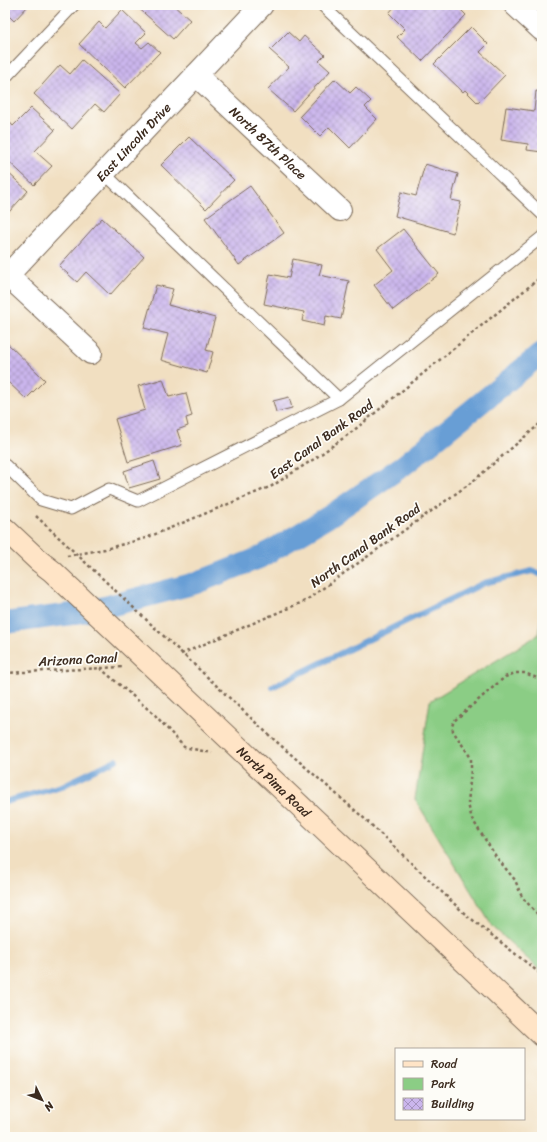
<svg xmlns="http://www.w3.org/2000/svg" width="547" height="1142" viewBox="0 0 547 1142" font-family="Sriracha,sans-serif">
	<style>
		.green { fill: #8bcd85; stroke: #637c52 }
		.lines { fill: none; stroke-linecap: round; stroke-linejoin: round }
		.stream { stroke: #689ed5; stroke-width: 6 }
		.canal { stroke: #689ed5; stroke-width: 22 }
		.building { fill: url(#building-cross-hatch) }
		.lane-casing { stroke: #7b6957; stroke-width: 13 }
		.street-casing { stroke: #7b6957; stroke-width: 24 }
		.secondary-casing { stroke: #7b6957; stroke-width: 24 }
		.path { stroke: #7b6957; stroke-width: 2.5; stroke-dasharray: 3 3; stroke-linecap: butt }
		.lane { stroke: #fff; stroke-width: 11 }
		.street { stroke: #fff; stroke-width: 22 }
		.secondary { stroke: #ffe4c6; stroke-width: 22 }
		.labels { text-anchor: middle; stroke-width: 3.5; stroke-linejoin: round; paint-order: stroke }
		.street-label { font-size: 13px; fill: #3b2a1e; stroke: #fdfcf7 }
	</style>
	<defs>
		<pattern id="building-cross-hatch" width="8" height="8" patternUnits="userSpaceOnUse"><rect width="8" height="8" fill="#cbb6ed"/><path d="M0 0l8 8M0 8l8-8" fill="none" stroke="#a694bf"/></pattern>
	</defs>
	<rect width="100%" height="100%" fill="#fdfcf7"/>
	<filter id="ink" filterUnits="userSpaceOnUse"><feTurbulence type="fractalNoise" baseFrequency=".025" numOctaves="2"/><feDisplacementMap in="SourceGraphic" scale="8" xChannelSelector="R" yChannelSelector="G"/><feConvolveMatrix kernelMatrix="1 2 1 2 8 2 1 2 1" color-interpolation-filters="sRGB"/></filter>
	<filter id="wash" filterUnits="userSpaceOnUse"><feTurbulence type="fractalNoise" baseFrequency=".012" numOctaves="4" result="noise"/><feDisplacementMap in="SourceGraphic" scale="16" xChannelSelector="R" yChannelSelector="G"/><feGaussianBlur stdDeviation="0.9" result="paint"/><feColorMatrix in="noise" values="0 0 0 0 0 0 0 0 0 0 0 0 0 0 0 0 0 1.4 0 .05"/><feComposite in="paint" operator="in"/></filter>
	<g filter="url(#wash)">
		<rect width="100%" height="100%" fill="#f1dfc1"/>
		<polygon class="green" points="542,609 542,972 492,926 415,799 430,701 538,635"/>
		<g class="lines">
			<g class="stream">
				<polyline points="272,687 484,583 532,571 542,575"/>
				<polyline points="5,802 62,786 116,760"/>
			</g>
			<polyline class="canal" points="5,623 72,614 109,606 196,583 259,558 328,517 404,465 542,353"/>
		</g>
		<g id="blocks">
			<g class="building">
				<polygon points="5,5 29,5 14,21 5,12"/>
				<polygon points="135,5 173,5 190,20 173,39"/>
				<polygon points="396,5 456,5 466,15 422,61 397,37 405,29 389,13"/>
				<polygon points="122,10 146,33 136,43 142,48 149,42 160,52 125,88 79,44 99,22 105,28"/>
				<polygon points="471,27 488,44 480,52 505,75 478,103 465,90 463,92 434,64"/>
				<polygon points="288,32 299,42 304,36 325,55 319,61 330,71 293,111 268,89 289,67 270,50"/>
				<polygon points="82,60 120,94 104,112 95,104 72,129 34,94 60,65 70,74"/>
				<polygon points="335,79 350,93 356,87 371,101 365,107 377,119 350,148 329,127 320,136 300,116"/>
				<polygon points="536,91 542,92 542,152 527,150 528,144 501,140 506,107 534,111"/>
				<polygon points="31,108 55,130 35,151 52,166 34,185 5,158 5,121 7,119 13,126"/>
				<polygon points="189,137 234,180 206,209 161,165"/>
				<polygon points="425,164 458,174 451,200 461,202 453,233 395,216 401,192 416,196"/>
				<polygon points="5,170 28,191 9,212 5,209"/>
				<polygon points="250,186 284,233 239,265 205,218"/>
				<polygon points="102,218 144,257 110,295 86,272 77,282 59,266"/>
				<polygon points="403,229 439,274 393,310 374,285 393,270 377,249"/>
				<polygon points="293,259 322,265 319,275 349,281 341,319 326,316 324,326 302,321 304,312 264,304 270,274 289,278"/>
				<polygon points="156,285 173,289 168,305 215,318 206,350 213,352 207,373 161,360 168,334 144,328"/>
				<polygon points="5,341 45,380 26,399 8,382 5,385"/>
				<polygon points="163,379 169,397 186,393 192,416 186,418 188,426 177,430 182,445 128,462 115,419 145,410 138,386"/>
				<polygon points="289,397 292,408 276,412 273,401"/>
				<polygon points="154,461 160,479 129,488 124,471"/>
			</g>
		</g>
	</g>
	<g filter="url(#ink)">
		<use href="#blocks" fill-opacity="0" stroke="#7b6957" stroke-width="1"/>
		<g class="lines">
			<g class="lane-casing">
				<g id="lane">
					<polyline points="322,5 542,214"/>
					<polyline points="5,78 74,5"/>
					<polyline points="104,173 339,399"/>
					<polyline points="5,465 41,500 71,509 109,489 138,501 339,399 542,237"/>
				</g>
			</g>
			<g class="street-casing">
				<g id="street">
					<polyline points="515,5 542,30"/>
					<path id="s1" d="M 196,75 L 340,210"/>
					<polyline points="8,276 91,353"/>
					<path id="s2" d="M 5,278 L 262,5"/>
				</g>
			</g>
			<g class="secondary-casing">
				<g id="secondary">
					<path id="s3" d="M 5,529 L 39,561 L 52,571 L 542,1035"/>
				</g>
			</g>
			<g class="path">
				<polyline points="36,516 270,736 366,820 464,913 542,975"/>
				<polyline points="67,556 105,549 146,538 272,486 314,459 353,431 542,276"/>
				<polyline points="181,654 305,601 472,482 542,422"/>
				<polyline points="100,668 155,715 184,747 212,753"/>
				<polyline points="5,673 122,667"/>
				<polyline points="542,678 537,678 525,673 515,673 505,677 454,721 452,726 453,731 471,758 471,769 468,804 472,819 497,858 515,880 522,897 542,919"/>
			</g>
			<use href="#lane" class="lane"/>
			<use href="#street" class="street"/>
			<use href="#secondary" class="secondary"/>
		</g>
	</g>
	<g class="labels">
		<g class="street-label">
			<text dy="5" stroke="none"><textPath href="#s2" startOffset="187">East Lincoln Drive</textPath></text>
			<text dy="5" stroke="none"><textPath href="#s1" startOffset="99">North 87th Place</textPath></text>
			<text transform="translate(321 439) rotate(-36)" y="5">East Canal Bank Road</text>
			<text transform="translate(365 545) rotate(-36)" y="5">North Canal Bank Road</text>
			<text transform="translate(78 659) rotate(-3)" y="5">Arizona Canal</text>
			<text dy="5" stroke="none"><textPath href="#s3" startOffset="369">North Pima Road</textPath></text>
		</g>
	</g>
	<rect width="547" height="1142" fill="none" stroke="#fdfcf7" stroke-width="20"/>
	<rect x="395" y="1048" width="130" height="72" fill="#fdfcf7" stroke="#afa8a0"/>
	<rect x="403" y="1061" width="20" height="6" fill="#ffe4c6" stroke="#afa8a0"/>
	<text x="431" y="1068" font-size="12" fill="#3b2a1e">Road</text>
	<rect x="403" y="1078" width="20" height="12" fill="#8bcd85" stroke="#afa8a0"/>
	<text x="431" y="1088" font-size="12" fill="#3b2a1e">Park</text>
	<rect x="403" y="1098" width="20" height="12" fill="url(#building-cross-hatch)" stroke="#afa8a0"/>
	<text x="431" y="1108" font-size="12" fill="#3b2a1e">Building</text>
	<g transform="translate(42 1100) rotate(133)" stroke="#fdfcf7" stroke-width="3" paint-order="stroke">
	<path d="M0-3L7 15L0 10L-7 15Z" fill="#3b2a1e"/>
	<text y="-6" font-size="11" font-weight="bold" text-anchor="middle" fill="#3b2a1e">N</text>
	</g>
</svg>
